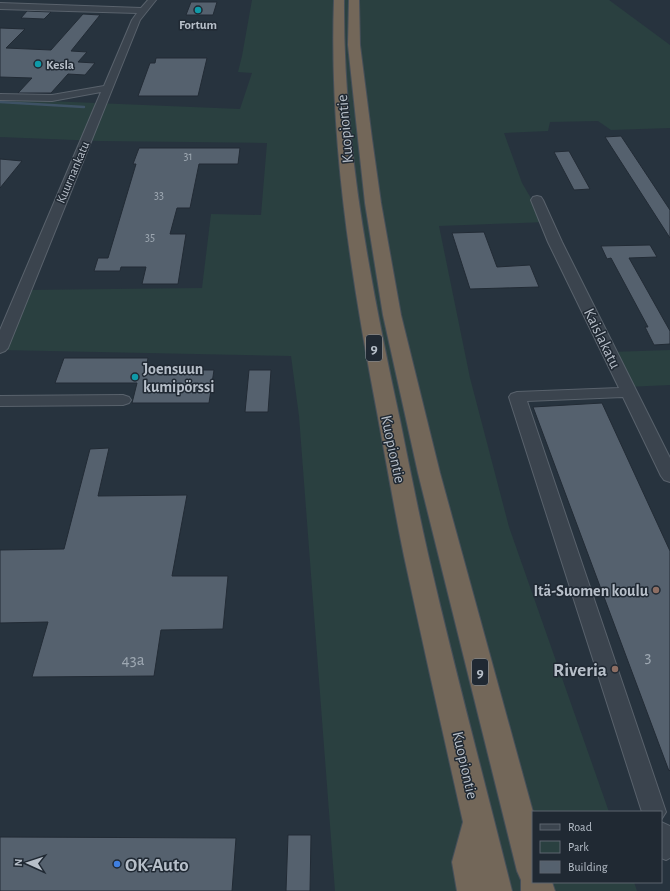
<svg xmlns="http://www.w3.org/2000/svg" width="670" height="891" viewBox="0 0 670 891" font-family="'Alegreya Sans',sans-serif">
	<style>
		.green { fill: #2a4040 }
		.lines { fill: none; stroke-linecap: round; stroke-linejoin: round }
		.stream { stroke: #3e5265; stroke-width: 2.5 }
		.building { fill: #55616e; stroke: #222b35 }
		.minor-casing { stroke: #59626c; stroke-width: 2 }
		.highway-casing { stroke: #464f59; stroke-width: 2 }
		.minor { fill: #3b444e; fill-rule: evenodd }
		.highway { fill: #736759; fill-rule: evenodd }
		.culture-dot { fill: #0f9aa8; stroke: #202933; stroke-width: 1.5 }
		.education-dot { fill: #8d6e63; stroke: #202933; stroke-width: 1.5 }
		.shop-dot { fill: #3f7fe0; stroke: #202933; stroke-width: 1.5 }
		.labels { text-anchor: middle; stroke-width: 3; stroke-linejoin: round; paint-order: stroke }
		.far-number-label { font-size: 12px; fill: #9ea8b2 }
		.far-poi-label { font-size: 13px; font-weight: bold; fill: #b7bfc9; stroke: #202933 }
		.far-street-label { font-size: 13px; fill: #b7bfc9; stroke: #202933 }
		.shield { fill: #202933; stroke: #8a929c; stroke-width: 1 }
		.shield-label { font-size: 15px; font-weight: bold; fill: #b7bfc9 }
		.street-label { font-size: 16px; fill: #b7bfc9; stroke: #202933 }
		.poi-label { font-size: 16px; font-weight: bold; fill: #b7bfc9; stroke: #202933; text-anchor: start }
		.near-number-label { font-size: 17px; fill: #9ea8b2 }
		.near-poi-label { font-size: 19px; font-weight: bold; fill: #b7bfc9; stroke: #202933; text-anchor: end }
	</style>
	<rect width="100%" height="100%" fill="#27333e"/>
	<g class="green">
		<polygon points="252,0 609,0 670,45 670,128 611,130 598,121 550,122 548,131 504,133 522,183 545,222 439,226 470,378 509,527 609,812 533,812 533,882 634,882 637,891 335,891 299,416 291,356 1,350 26,290 202,288 211,214 261,215 267,143 100,141 0,137 0,99 240,109 252,73 238,72 242,56"/>
		<polygon points="670,350 670,385 626,387 610,352"/>
	</g>
	<g class="lines">
		<polyline class="stream" points="0,102 84,107"/>
	</g>
	<g class="building">
		<polygon points="191,2 217,2 213,15 186,15"/>
		<polygon points="27,11 51,12 44,19 21,18"/>
		<polygon points="83,14 100,15 71,51 87,52 78,62 95,63 85,75 68,74 51,93 18,93 32,78 0,77 0,28 25,29 6,48 51,50"/>
		<polygon points="156,58 207,58 198,96 138,96 150,63 155,63"/>
		<polygon points="621,136 670,210 670,238 605,137"/>
		<polygon points="139,148 240,148 238,164 199,164 190,208 177,208 170,234 186,234 178,284 142,284 146,267 121,267 120,271 94,271 98,258 108,258 136,164 133,164"/>
		<polygon points="569,151 590,189 574,190 554,152"/>
		<polygon points="0,159 22,161 0,188"/>
		<polygon points="484,232 497,267 530,265 539,287 470,289 452,233"/>
		<polygon points="650,245 657,257 629,258 670,331 670,344 654,345 645,327 648,327 611,258 607,259 601,246"/>
		<polygon points="64,358 148,358 146,370 214,370 209,403 132,403 137,383 55,383"/>
		<polygon points="249,370 271,370 268,412 245,412"/>
		<polygon points="602,403 670,551 670,770 669,771 533,407"/>
		<polygon points="109,448 98,496 187,495 172,576 228,576 223,629 161,630 154,676 32,677 48,622 0,623 0,550 64,549 90,449"/>
		<polygon points="288,835 311,835 310,891 286,891"/>
		<polygon points="0,837 236,838 232,891 0,891"/>
	</g>
	<g class="lines">
		<g class="minor-casing">
			<g id="minor">
				<polygon points="148,0 156,0 140,20 8,348 5,351 0,353 0,330 101,92 52,101 0,100 0,94 52,95 104,86 132,20 137,13 0,9 0,3 141,8"/>
				<polygon points="537,196 541,197 543,200 562,242 670,458 670,482 664,480 661,476 623,397 527,401 666,812 661,820 661,812 642,812 509,397 511,394 517,392 619,388 548,242 531,200 533,197"/>
				<polygon points="123,395 129,397 131,400 129,403 123,405 0,406 0,396"/>
				<polygon points="661,822 670,826 670,858 666,860 661,858"/>
			</g>
		</g>
		<g class="highway-casing">
			<g id="highway">
				<path d="M 334,0 L 344,0 C 343,142 370,282 400,420 C 409,465 418,510 428,554 C 454,667 484,779 512,891 L 457,891 L 452,862 L 463,822 C 443,733 423,645 404,556 C 394,508 386,460 377,412 C 351,276 329,139 334,0 Z"/>
				<polygon points="349,0 359,0 360,45 372,139 381,203 401,315 440,473 533,812 533,882 552,882 555,891 521,891 521,880 517,871 418,473 383,315 365,203 358,139 348,45"/>
			</g>
		</g>
		<use href="#minor" class="minor"/>
		<use href="#highway" class="highway"/>
	</g>
	<g class="culture-dot">
		<circle cx="198" cy="10" r="4"/>
		<circle cx="38" cy="64" r="4"/>
		<circle cx="135" cy="377" r="4"/>
	</g>
	<g class="education-dot">
		<circle cx="656" cy="590" r="4"/>
		<circle cx="615" cy="669" r="4"/>
	</g>
	<circle class="shop-dot" cx="117" cy="864" r="4"/>
	<g class="labels">
		<g class="far-number-label">
			<text x="188" y="160">31</text>
			<text x="159" y="199">33</text>
			<text x="150" y="241">35</text>
		</g>
		<g class="far-poi-label">
			<text x="198" y="29">Fortum</text>
			<text x="46" y="69" text-anchor="start">Kesla</text>
		</g>
		<g class="far-street-label">
			<text transform="translate(72 172) rotate(-67)" y="5">Kuurnankatu</text>
		</g>
		<g class="shield">
			<rect x="366" y="335" width="16" height="26" rx="3"/>
			<rect x="472" y="659" width="16" height="26" rx="3"/>
		</g>
		<g class="shield-label">
			<text x="374" y="353">9</text>
			<text x="480" y="677">9</text>
		</g>
		<g class="street-label">
			<text transform="translate(344 129) rotate(-95)" y="6">Kuopiontie</text>
			<text transform="translate(603 338) rotate(64)" y="6">Kaislakatu</text>
			<text transform="translate(394 449) rotate(78)" y="6">Kuopiontie</text>
			<text transform="translate(466 765) rotate(77)" y="6">Kuopiontie</text>
		</g>
		<g class="poi-label">
			<text x="143" y="374">Joensuun<tspan x="143" dy="18">kumipörssi</tspan></text>
			<text x="648" y="596" text-anchor="end">Itä-Suomen koulu</text>
		</g>
		<g class="near-number-label">
			<text x="648" y="662">3</text>
			<text x="133" y="665">43a</text>
		</g>
		<g class="near-poi-label">
			<text x="607" y="676">Riveria</text>
			<text x="125" y="871" text-anchor="start">OK-Auto</text>
		</g>
	</g>
	<rect x="532" y="811" width="130" height="72" fill="#202933" stroke="#5c656f"/>
	<rect x="540" y="824" width="20" height="6" fill="#3b444e" stroke="#5c656f"/>
	<text x="568" y="831" font-size="12" fill="#b7bfc9">Road</text>
	<rect x="540" y="841" width="20" height="12" fill="#2a4040" stroke="#5c656f"/>
	<text x="568" y="851" font-size="12" fill="#b7bfc9">Park</text>
	<rect x="540" y="861" width="20" height="12" fill="#55616e" stroke="#5c656f"/>
	<text x="568" y="871" font-size="12" fill="#b7bfc9">Building</text>
	<g transform="translate(28 863) rotate(273)" stroke="#202933" stroke-width="3" paint-order="stroke">
	<path d="M0-3L7 15L0 10L-7 15Z" fill="#b7bfc9"/>
	<text y="-6" font-size="11" font-weight="bold" text-anchor="middle" fill="#b7bfc9">N</text>
	</g>
</svg>
